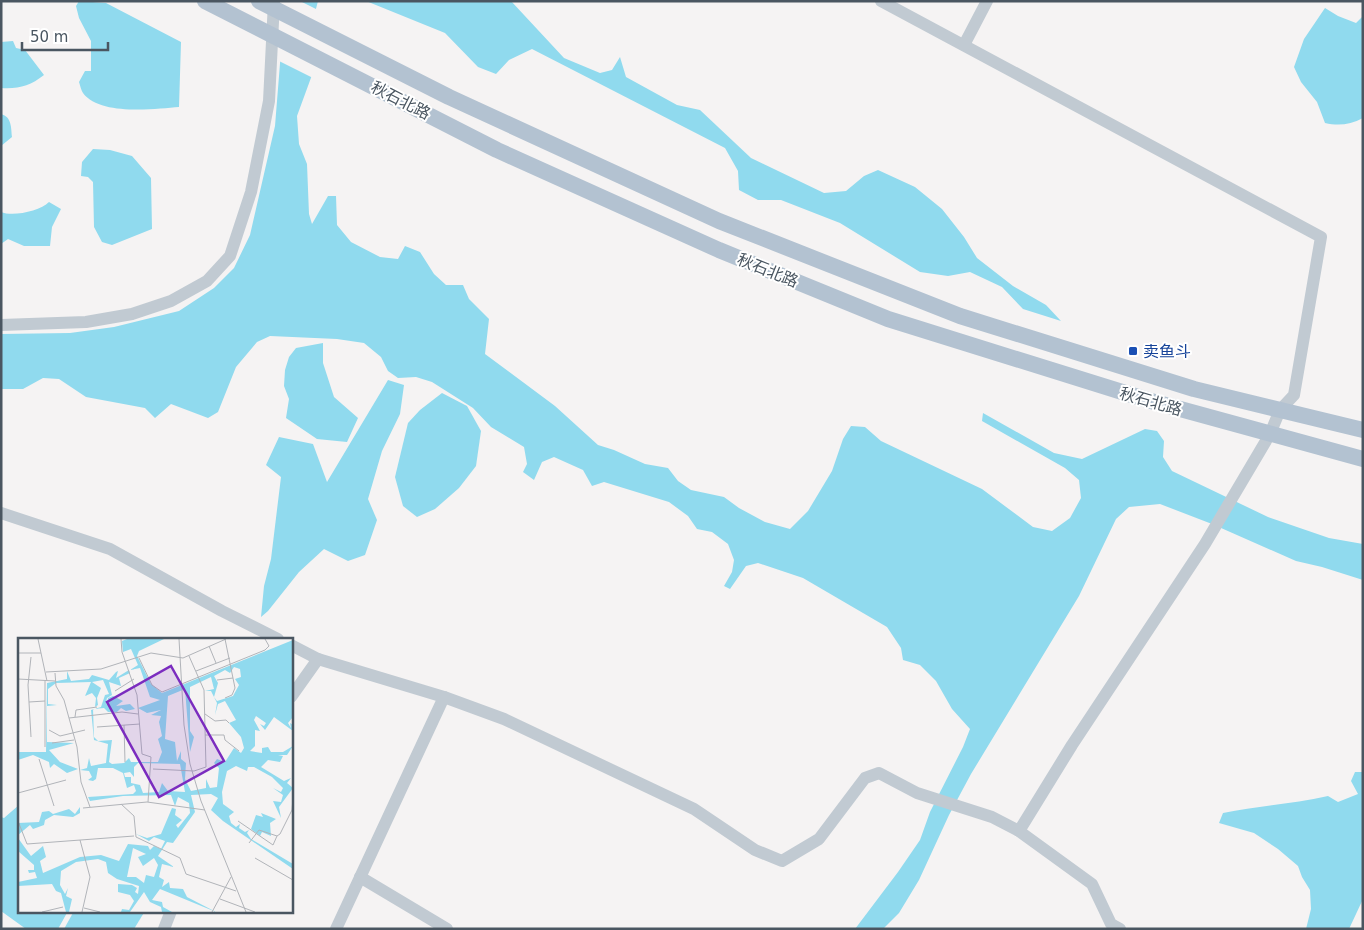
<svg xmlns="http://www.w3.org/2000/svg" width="1364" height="930" viewBox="0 0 1364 930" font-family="'DejaVu Sans','Noto Sans SC',sans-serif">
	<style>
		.water { fill: #90daee }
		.pier { fill: #f5f3f3 }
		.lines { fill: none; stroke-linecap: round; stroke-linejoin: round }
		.minor { stroke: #c1cad2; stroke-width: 12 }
		.major { stroke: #b3c2d1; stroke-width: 16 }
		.transit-dot { fill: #1a4fb4; stroke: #fff; stroke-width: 2 }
		.labels { text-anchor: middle; stroke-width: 4; stroke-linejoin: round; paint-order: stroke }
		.street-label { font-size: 16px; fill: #4a5661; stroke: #fff }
		.transit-label { font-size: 16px; fill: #164399; stroke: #fff; text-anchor: start }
		.inset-road { fill: none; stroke: #b1b4b9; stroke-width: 1 }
		.view { fill: #7b2cbf; fill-opacity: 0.15; stroke: #7b2cbf; stroke-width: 2.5 }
		.inset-edge { fill: none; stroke: #4a5661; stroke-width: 2.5 }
	</style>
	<rect width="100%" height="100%" fill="#f5f3f3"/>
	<g class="water">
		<path d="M 79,1 L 106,3 L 181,42 L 179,107 C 155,109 100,116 83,93 C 81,90 80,85 79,82 L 85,71 L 91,71 L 91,41 L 79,18 L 76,6 Z"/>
		<polygon points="285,1 318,1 308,40 312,75 297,116 299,144 307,164 309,214 312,224 328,196 336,196 337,225 351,242 380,257 398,259 405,246 420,252 434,274 446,285 463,285 469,299 489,319 485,354 555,406 598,445 614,450 645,464 668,468 678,481 691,490 724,497 739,508 765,522 790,529 808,511 832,471 843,439 851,426 865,427 881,441 982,489 1033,527 1052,531 1070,518 1081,498 1079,480 1065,468 982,421 983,413 1054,453 1082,459 1145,429 1157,431 1164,441 1163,457 1172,471 1268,517 1329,538 1363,544 1363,580 1322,567 1296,561 1212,524 1160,504 1129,507 1116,519 1079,596 971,774 949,815 919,880 899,913 883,929 855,929 898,872 920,840 930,812 963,747 970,729 952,709 936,681 920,665 903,660 901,648 887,627 803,578 758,563 746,566 730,589 724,586 732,572 734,560 728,544 712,532 697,529 688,516 669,502 604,482 592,486 583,470 554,457 542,462 534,480 523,472 527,464 524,447 491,427 473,408 432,382 416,377 398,378 388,371 381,357 364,343 337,339 270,336 257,342 236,367 218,412 208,418 171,404 155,418 145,408 86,397 59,379 43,378 23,389 1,389 1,334 70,333 114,327 179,311 214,288 234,268 250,235 275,126"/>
		<polygon points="366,1 511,1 564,58 600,73 612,70 620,57 626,77 677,105 700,110 751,158 824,193 846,191 864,176 878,170 915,187 942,209 964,237 977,258 1013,286 1046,305 1061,321 1023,309 1002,287 970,272 948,276 920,272 840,223 781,200 758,200 739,190 738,171 725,148 532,49 509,60 496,74 478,67 445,33"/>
		<path d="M 1325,8 L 1338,16 L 1356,23 L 1363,16 L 1363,118 C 1350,125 1338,126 1325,123 L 1317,102 L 1301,82 L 1294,67 L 1304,39 Z"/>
		<path d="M 13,41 L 16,48 L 25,50 L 44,75 C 30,86 19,89 1,88 L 1,42 Z"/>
		<path d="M 1,114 C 12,117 11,128 12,137 L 1,146 Z"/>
		<polygon points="93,149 110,150 132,156 151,178 152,229 112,245 102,242 94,227 93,182 88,177 81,176 82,162"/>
		<path d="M 49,202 L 61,209 L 52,227 L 50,246 L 24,246 L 8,239 L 1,244 L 1,212 C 13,217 40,211 49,202 Z"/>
		<polygon points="323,343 323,363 334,397 358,418 347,442 317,439 286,418 289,399 284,386 285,370 289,357 296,348"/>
		<polygon points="388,380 404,385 400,414 382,451 368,499 377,520 365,555 348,561 324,549 299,572 268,611 261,617 264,586 271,559 281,477 266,465 279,437 313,444 327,482"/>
		<polygon points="442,393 467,406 481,431 476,466 459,488 435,509 417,517 403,506 395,477 408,423 420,410"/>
		<path d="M 1355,772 L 1363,772 L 1363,899 L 1349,929 L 1306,929 L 1311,909 L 1310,890 L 1302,877 L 1298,866 L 1278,849 L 1254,833 L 1219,823 L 1223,813 C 1257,806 1293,804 1328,796 L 1338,802 L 1358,794 L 1351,781 Z"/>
		<polygon points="19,805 19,911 68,911 58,929 26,929 1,911 1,817 4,818"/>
		<polygon points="74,911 145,911 134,929 64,929"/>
	</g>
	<polygon class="pier" points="283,1 300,1 318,10 311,40 314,74 313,78 277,60"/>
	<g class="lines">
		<g class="minor">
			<polyline points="881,1 1321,237 1294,395 1280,410 1270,434 1205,544 1072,745 1019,831"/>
			<polyline points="964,45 987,1"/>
			<polyline points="1,325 86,322 132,314 171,301 207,281 230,256 251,192 269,101 274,2"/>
			<polyline points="1,513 110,549 222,611 278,639"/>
			<polyline points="291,645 318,659 444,697 504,719 694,809 755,850 782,861 819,839 865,778 879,773 917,793 992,817 1019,831 1092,884 1111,924 1120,929"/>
			<polyline points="291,697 318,659"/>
			<polyline points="360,877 447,929"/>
			<polyline points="164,929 171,911"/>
			<polyline points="336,929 444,697"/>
		</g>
		<g class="major">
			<polyline points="205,1 497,150 719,250 888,319 1151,401 1363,459"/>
			<polyline points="259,1 449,97 719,221 960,316 1194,389 1363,430"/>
		</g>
	</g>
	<rect class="transit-dot" x="1128" y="346" width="10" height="10" rx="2.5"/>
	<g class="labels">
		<g class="street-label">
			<text transform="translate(401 100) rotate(27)" y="6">秋石北路</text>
			<text transform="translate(768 270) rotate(22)" y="6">秋石北路</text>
			<text transform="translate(1151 401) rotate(16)" y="6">秋石北路</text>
		</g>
		<g class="transit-label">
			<text x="1143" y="357">卖鱼斗</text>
		</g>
	</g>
	<g transform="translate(18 638)">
		<rect width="275" height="275" fill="#f5f3f3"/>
		<path d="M 109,1 L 146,1 L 121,13 L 119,18 L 133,46 L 144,55 L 275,2 L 275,79 L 270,85 L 273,90 L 272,85 L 275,87 L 275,93 L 256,79 L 247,92 L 242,86 L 246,88 L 248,85 L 238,78 L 236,82 L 242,93 L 237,92 L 237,108 L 232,113 L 244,115 L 244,110 L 250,109 L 253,114 L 265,114 L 275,108 L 269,117 L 260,117 L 265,118 L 262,124 L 250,122 L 243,129 L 266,143 L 273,140 L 269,145 L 275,150 L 261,169 L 263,180 L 255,163 L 263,164 L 265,157 L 255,150 L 263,154 L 265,150 L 254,139 L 236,129 L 230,129 L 229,133 L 218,128 L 209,133 L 204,154 L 205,166 L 216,174 L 211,178 L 213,185 L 218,189 L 222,186 L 221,190 L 227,194 L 231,192 L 229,195 L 233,201 L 275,226 L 275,231 L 205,183 L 193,172 L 200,160 L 193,156 L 173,157 L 177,174 L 155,205 L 149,204 L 140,218 L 156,229 L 144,226 L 141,239 L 146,242 L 144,249 L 151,244 L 152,250 L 165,251 L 169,259 L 198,274 L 142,251 L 134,262 L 144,264 L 145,269 L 154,274 L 144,274 L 143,269 L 132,264 L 126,254 L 112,274 L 103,274 L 104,271 L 111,272 L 116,263 L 112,257 L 100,254 L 100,246 L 114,247 L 119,250 L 117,254 L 120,256 L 121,248 L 99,241 L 90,235 L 88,224 L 80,221 L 58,224 L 43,233 L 42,247 L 47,256 L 50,250 L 48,258 L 54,261 L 51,274 L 48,274 L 43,255 L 38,253 L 34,246 L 0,248 L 0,244 L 19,240 L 17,234 L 11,235 L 10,232 L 16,232 L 16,227 L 0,213 L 0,200 L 13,218 L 25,208 L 28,219 L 22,223 L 25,235 L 62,219 L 83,217 L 101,223 L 110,206 L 130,208 L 132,212 L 136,208 L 143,211 L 147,203 L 136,199 L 131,203 L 118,196 L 129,200 L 143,196 L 154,170 L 158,171 L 157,177 L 164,182 L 158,187 L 160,190 L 172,175 L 171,165 L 160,159 L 157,168 L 153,157 L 105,158 L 72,163 L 70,159 L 115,156 L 118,153 L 116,147 L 109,150 L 105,135 L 95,130 L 80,130 L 78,141 L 75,143 L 70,142 L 74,139 L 71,133 L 62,132 L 69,130 L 71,120 L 73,128 L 88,125 L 90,106 L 76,102 L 73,72 L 83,69 L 87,57 L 91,56 L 85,42 L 74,44 L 83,50 L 79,60 L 80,67 L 77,69 L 78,60 L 74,55 L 67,58 L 73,44 L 38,45 L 30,51 L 30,66 L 39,67 L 29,68 L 29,104 L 56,105 L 31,112 L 42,124 L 60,131 L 49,135 L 36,126 L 32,130 L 31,124 L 15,117 L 0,122 L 0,114 L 28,114 L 29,45 L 49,41 L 49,33 L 53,43 L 71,41 L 74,37 L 91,42 L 98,34 L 100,33 L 98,40 L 111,32 L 112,35 L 101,40 L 103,48 L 91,44 L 94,57 L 89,60 L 88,64 L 89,67 L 90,60 L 95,58 L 105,63 L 98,68 L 112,66 L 117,71 L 108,73 L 103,70 L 99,74 L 90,74 L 86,70 L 75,71 L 76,99 L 80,103 L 94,102 L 91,124 L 94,126 L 106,125 L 111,120 L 113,124 L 140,124 L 144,114 L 140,101 L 144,98 L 141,84 L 143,78 L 133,77 L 143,72 L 129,75 L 120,70 L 142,62 L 132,59 L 122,30 L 112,32 L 120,27 L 113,11 L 105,14 L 104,3 ZM 216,29 L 222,31 L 223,39 L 217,41 L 221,47 L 215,58 L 199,63 L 196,59 L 200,45 L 196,38 L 207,32 L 212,35 ZM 193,39 L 196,51 L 187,53 L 193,53 L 199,65 L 197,77 L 200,66 L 207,63 L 218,82 L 211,85 L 223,99 L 226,110 L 223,115 L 216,110 L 207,124 L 199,121 L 196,125 L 201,130 L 199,149 L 192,150 L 188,141 L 188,150 L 173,153 L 167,141 L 168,125 L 163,121 L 163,113 L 159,123 L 157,104 L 147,101 L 150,58 L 167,51 L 172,114 L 176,99 L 172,93 L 172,49 ZM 120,125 L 162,126 L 167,154 L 150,153 L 144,145 L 141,154 L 125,155 L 122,147 L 113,145 L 113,139 L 107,139 L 106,135 L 112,134 L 116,139 L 116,129 ZM 115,210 L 128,216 L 120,219 L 125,228 L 136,220 L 140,227 L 136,239 L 128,237 L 126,245 L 118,239 L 109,239 ZM 62,169 L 62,175 L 55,179 L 36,177 L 27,182 L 26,187 L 15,191 L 12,187 L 0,197 L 0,185 L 21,184 L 24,174 L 31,173 L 35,176 L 51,171 L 57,176 ZM 243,175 L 258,181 L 252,185 L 253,198 L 244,194 L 242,198 L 233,191 L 238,177 L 245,179 Z" fill="#90daee" fill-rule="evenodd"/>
		<path class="inset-road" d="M 20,1 L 29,43M 103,1 L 104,14 L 119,57 L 124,116 L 133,119 L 130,164M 161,1 L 166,87 L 172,126 L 183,163 L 228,274M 191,8 L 198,25M 0,15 L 23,15M 121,20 L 134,47 L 144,54 L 247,12 L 251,8 L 247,1M 178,33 L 212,20M 28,34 L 83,31 L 133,15 L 165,20 L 208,1M 37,35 L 38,48 L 46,62 L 59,109 L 63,144 L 72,169M 0,41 L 37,43M 199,42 L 215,40M 27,43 L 27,63M 97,53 L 116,41M 207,60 L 214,57 L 217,50 L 207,1M 11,64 L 27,63 L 27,109M 187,76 L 197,83 L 208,82 L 211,85M 57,79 L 58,72 L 79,69M 51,80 L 104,74 L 120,76M 106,87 L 107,124M 79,89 L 122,86M 31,92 L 42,98 L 67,92M 187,97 L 206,97 L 207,102 L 221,113M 13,99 L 10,47 L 13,19M 34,105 L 56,102M 21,121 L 36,168M 135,131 L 176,133 L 188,129 L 186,52 L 171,18M 0,155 L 48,142M 103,166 L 116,178 L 118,199 L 162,220 L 168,236 L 218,253M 65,170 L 129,164 L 187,172M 0,183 L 9,206 L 116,198M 220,183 L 255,207 L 259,198M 62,202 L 72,239 L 64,274M 231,205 L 241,192 L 259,198 L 262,196 L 274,172 L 275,160M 237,220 L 275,242M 202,261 L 237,274M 66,270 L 82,274M 24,274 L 45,269M 194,274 L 213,239"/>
		<path class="view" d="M 153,28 L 206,123 L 141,159 L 89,64 Z"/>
		<rect width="275" height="275" class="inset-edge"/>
	</g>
	<rect width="1364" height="930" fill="none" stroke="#4a5661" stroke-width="5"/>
	<path d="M22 42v8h86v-8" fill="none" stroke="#4a5661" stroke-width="2.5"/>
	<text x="30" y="42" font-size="15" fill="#4a5661" stroke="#ffffff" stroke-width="4" paint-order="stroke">50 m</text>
</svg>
